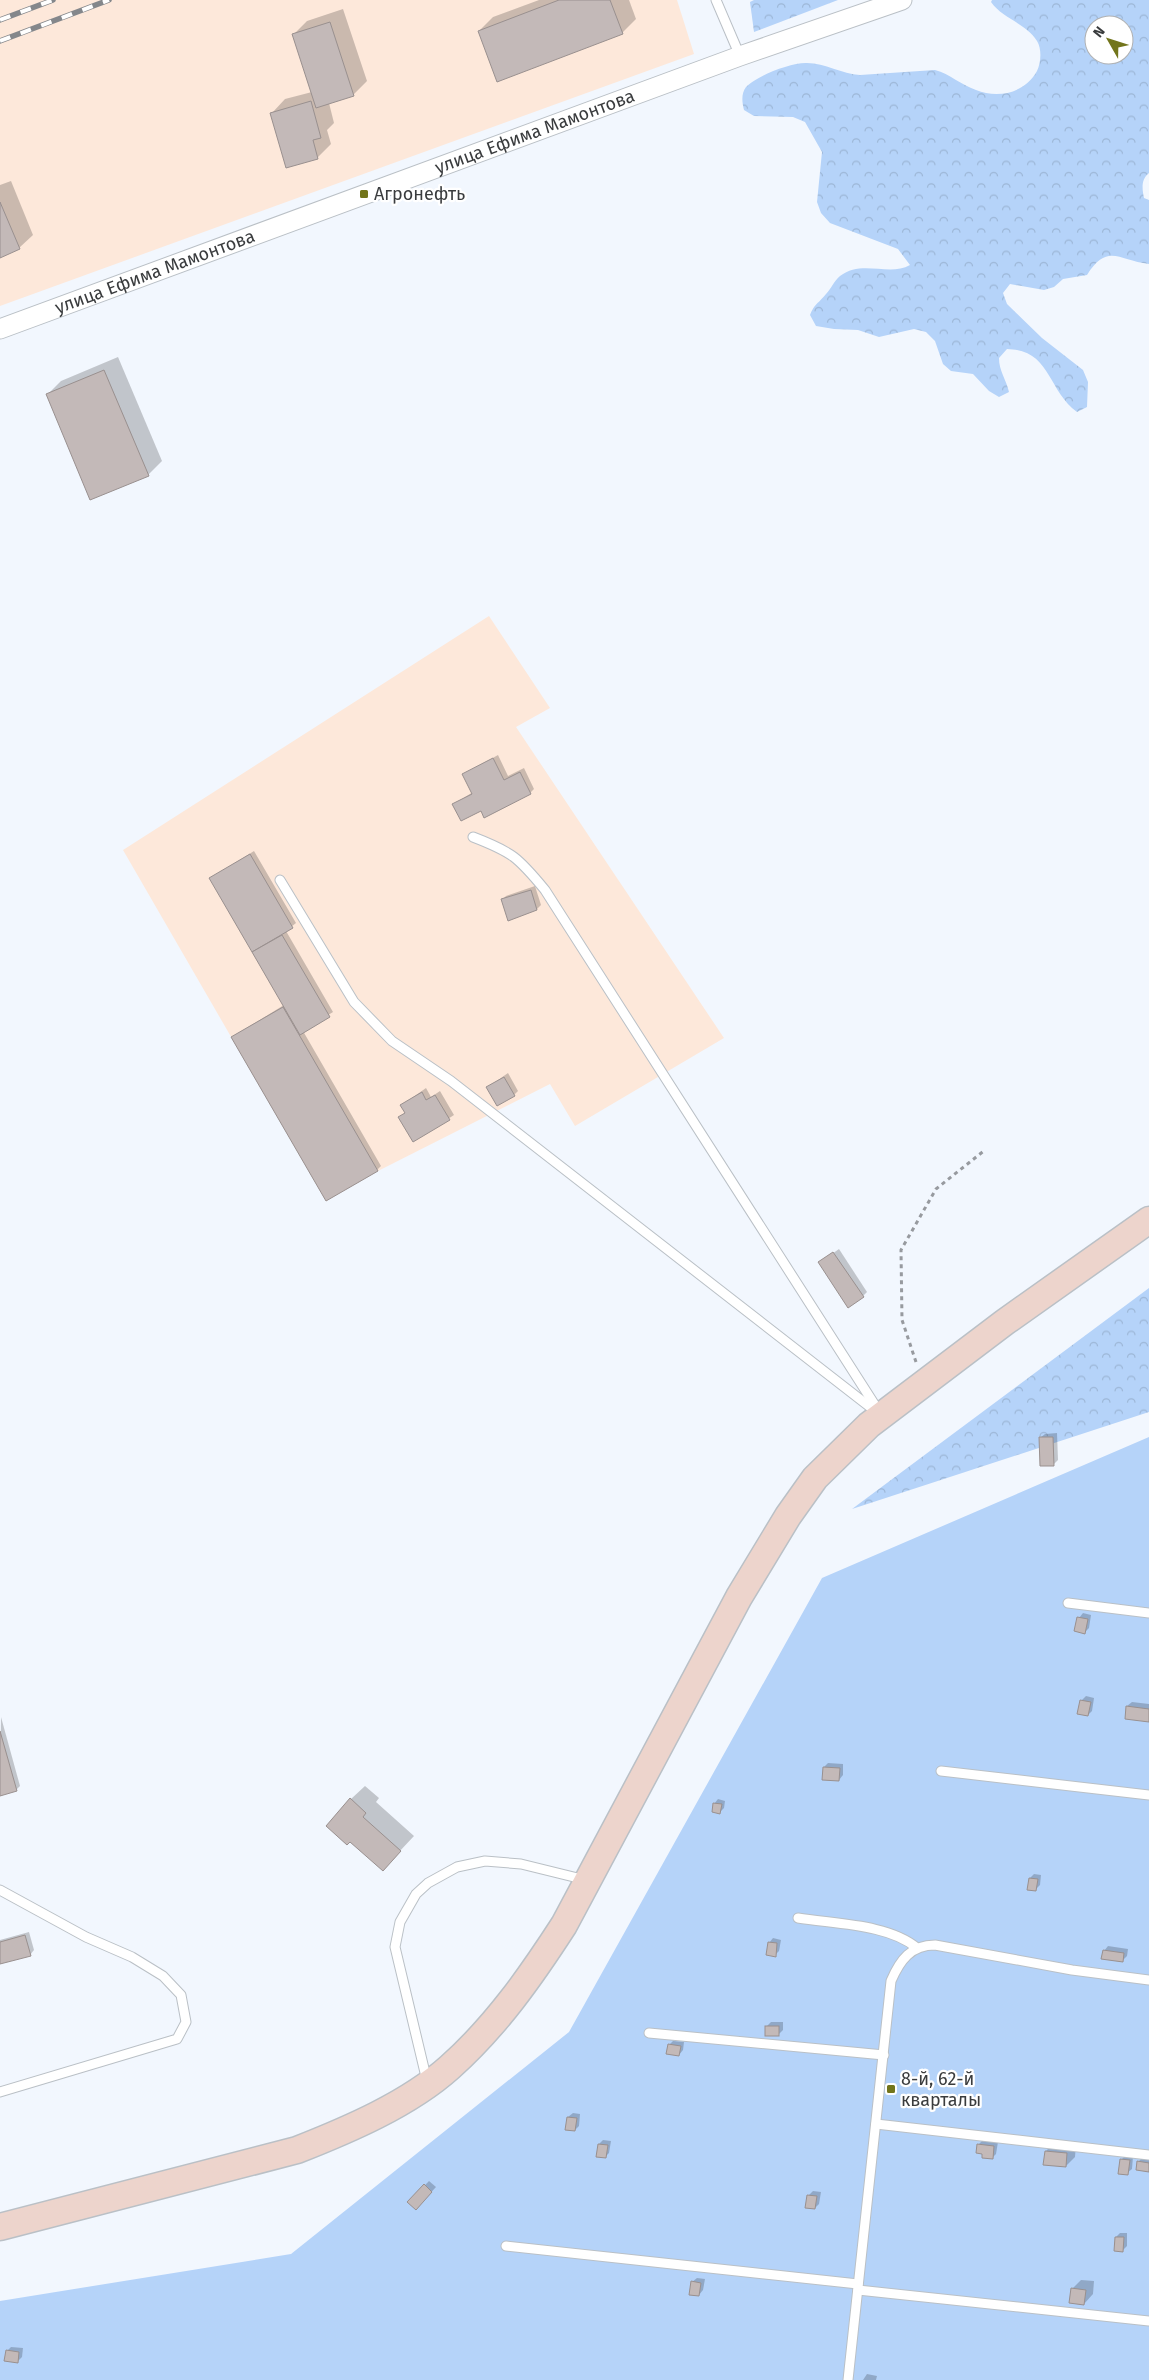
<svg xmlns="http://www.w3.org/2000/svg" width="1149" height="2380" viewBox="0 0 1149 2380" font-family="'Fira Sans',sans-serif">
	<style>
		.industrial { fill: #fde8da }
		.green { fill: #b5d3f9 }
		.forest { fill: url(#forest-crowns); fill-rule: evenodd }
		.shadow { fill: #0003 }
		.building { fill: #c3b9b8; stroke: #99908f }
		.lines { fill: none; stroke-linecap: round; stroke-linejoin: round }
		.lane-casing { stroke: #bac0c6; stroke-width: 11 }
		.street-casing { stroke: #bac0c6; stroke-width: 21 }
		.secondary-casing { stroke: #bac0c6; stroke-width: 29 }
		.path { stroke: #979a9f; stroke-width: 3; stroke-dasharray: 4 4; stroke-linecap: butt }
		.lane { stroke: #fff; stroke-width: 9 }
		.street { stroke: #fff; stroke-width: 19 }
		.secondary { stroke: #edd4cc; stroke-width: 26 }
		.rail-casing { stroke: #84878b; stroke-width: 5.5 }
		.rail { stroke: #fff; stroke-width: 4; stroke-dasharray: 11; stroke-linecap: butt }
		.poi-dot { fill: #72751b; stroke: #fff; stroke-width: 2 }
		.labels { text-anchor: middle; stroke-width: 4.5; stroke-linejoin: round; paint-order: stroke }
		.street-label { font-size: 18px; fill: #3a3c3e; stroke: #fff }
		.poi-label { font-size: 18px; fill: #3a3c3e; stroke: #fff; text-anchor: start }
	</style>
	<defs>
		<pattern id="forest-crowns" width="20" height="18" patternUnits="userSpaceOnUse" patternTransform="scale(1.25)"><rect width="20" height="18" fill="#b5d3f9"/><path d="M2 6a3 3 0 1 1 6 0M12 15a3 3 0 1 1 6 0" fill="none" stroke="#9cb6d6"/></pattern>
	</defs>
	<rect width="100%" height="100%" fill="#f2f7fe"/>
	<g class="industrial">
		<polygon points="0,0 677,0 694,54 0,306"/>
		<polygon points="489,616 550,708 516,727 724,1038 575,1126 550,1084 378,1171 326,1201 123,850"/>
	</g>
	<polygon class="green" points="1149,1437 1149,2380 0,2380 0,2301 291,2254 569,2032 822,1578"/>
	<g class="forest">
		<polygon points="754,0 838,0 754,32 750,2"/>
		<path d="M 992,0 L 1149,0 L 1149,173 C 1141,179 1142,189 1144,198 L 1149,200 L 1149,264 C 1119,261 1108,242 1087,275 L 1063,279 L 1054,287 L 1044,290 L 1010,284 L 1003,293 L 1007,304 L 1042,338 L 1083,370 L 1088,382 L 1087,407 L 1077,412 C 1047,390 1051,350 1007,349 L 999,358 C 999,371 1006,379 1009,392 L 999,397 L 989,391 L 973,374 L 951,371 L 943,364 L 935,341 L 926,332 L 914,329 L 879,337 L 858,330 L 834,329 L 816,326 L 810,315 C 815,303 818,304 826,294 C 831,289 834,281 840,276 C 862,259 889,277 910,265 L 898,249 L 830,223 L 821,213 L 817,202 L 822,152 L 805,122 L 793,117 L 754,116 L 744,110 C 742,102 741,94 746,87 C 756,76 792,62 807,63 C 825,63 842,74 860,75 L 935,70 C 950,74 961,85 976,90 C 998,99 1025,93 1037,71 C 1041,63 1042,49 1037,41 C 1026,23 1003,19 991,2 ZM 1094,25 L 1124,25 L 1124,55 L 1094,55 Z"/>
		<polygon points="1149,1288 1149,1412 852,1509"/>
	</g>
	<g class="shadow">
		<polygon points="539,0 629,0 636,19 622,33 479,31 493,17"/>
		<polygon points="343,9 367,81 353,95 329,103 334,123 327,130 331,144 317,158 272,113 285,99 312,92 293,35 307,21"/>
		<polygon points="11,181 33,235 19,248 0,256 0,185"/>
		<polygon points="118,357 162,461 148,475 47,395 61,381"/>
		<polygon points="498,755 508,776 524,768 534,789 530,793 482,809 454,804 473,792 464,774"/>
		<polygon points="254,851 296,923 286,931 333,1012 303,1031 381,1166 377,1170 232,1037 284,1005 211,878"/>
		<polygon points="535,886 541,905 537,909 502,900 506,896"/>
		<polygon points="508,1073 518,1091 514,1095 488,1087"/>
		<polygon points="426,1088 431,1097 440,1091 454,1115 414,1141 400,1117 406,1112 402,1105"/>
		<polygon points="839,1249 867,1292 863,1296 822,1261"/>
		<polygon points="1057,1433 1058,1460 1054,1464 1040,1438 1045,1434"/>
		<polygon points="1083,1613 1091,1615 1089,1628 1085,1632 1079,1618"/>
		<polygon points="1086,1696 1094,1698 1092,1711 1088,1715 1082,1700"/>
		<polygon points="1132,1702 1149,1704 1149,1721 1127,1706"/>
		<polygon points="1,1717 20,1786 16,1790 0,1795"/>
		<polygon points="828,1763 843,1764 843,1775 839,1780 824,1767"/>
		<polygon points="365,1786 379,1798 376,1802 414,1836 383,1869 351,1799"/>
		<polygon points="718,1799 725,1801 724,1808 720,1812 714,1804"/>
		<polygon points="1034,1874 1041,1875 1040,1885 1036,1889 1030,1878"/>
		<polygon points="29,1932 34,1950 30,1955 0,1963 0,1940"/>
		<polygon points="773,1938 781,1940 779,1951 775,1955 769,1943"/>
		<polygon points="1108,1946 1128,1949 1127,1956 1122,1961 1104,1951"/>
		<polygon points="771,2022 783,2022 783,2030 778,2035 767,2026"/>
		<polygon points="673,2041 684,2042 683,2050 679,2055 669,2045"/>
		<polygon points="573,2113 580,2114 579,2126 575,2130 567,2129 568,2117"/>
		<polygon points="603,2140 611,2141 609,2153 605,2157 599,2144"/>
		<polygon points="982,2141 998,2142 996,2154 992,2158 983,2153 978,2145"/>
		<polygon points="1055,2142 1076,2144 1075,2157 1066,2166 1046,2151"/>
		<polygon points="1125,2156 1133,2156 1132,2169 1127,2173 1121,2160"/>
		<polygon points="1142,2158 1149,2158 1149,2171 1138,2162"/>
		<polygon points="429,2181 436,2187 416,2209 409,2202"/>
		<polygon points="813,2191 821,2192 819,2204 815,2208 809,2195"/>
		<polygon points="1120,2233 1127,2233 1127,2246 1123,2250 1116,2237"/>
		<polygon points="697,2278 705,2279 703,2290 699,2295 692,2282"/>
		<polygon points="1081,2280 1094,2281 1093,2294 1084,2304 1072,2289"/>
		<polygon points="11,2347 23,2348 22,2357 17,2362 7,2351"/>
		<polygon points="867,2374 877,2376 876,2380 863,2380"/>
	</g>
	<g class="building">
		<polygon points="559,0 610,0 623,34 497,82 478,31"/>
		<polygon points="330,22 354,96 316,108 292,34"/>
		<polygon points="311,101 321,138 313,140 318,159 286,168 270,113"/>
		<polygon points="0,202 20,249 0,258"/>
		<polygon points="104,370 149,476 90,500 46,394"/>
		<polygon points="493,758 504,780 520,772 531,794 484,818 481,811 461,821 452,804 472,794 462,774"/>
		<polygon points="250,854 293,928 252,952 209,878"/>
		<polygon points="531,890 537,910 508,921 501,899"/>
		<polygon points="282,935 330,1017 300,1035 252,952"/>
		<polygon points="283,1007 378,1171 326,1201 231,1037"/>
		<polygon points="504,1077 515,1096 497,1106 486,1087"/>
		<polygon points="422,1092 426,1100 435,1095 450,1120 413,1142 398,1117 405,1113 400,1105"/>
		<polygon points="833,1252 864,1297 848,1308 818,1262"/>
		<polygon points="1039,1437 1053,1437 1054,1466 1040,1466"/>
		<polygon points="1077,1617 1088,1619 1085,1634 1074,1631"/>
		<polygon points="1080,1700 1091,1702 1088,1716 1077,1714"/>
		<polygon points="1126,1706 1149,1709 1149,1722 1125,1719"/>
		<polygon points="0,1731 17,1791 0,1796"/>
		<polygon points="823,1767 840,1768 839,1781 822,1780"/>
		<polygon points="350,1798 366,1813 363,1817 401,1851 383,1871 350,1842 347,1845 326,1826"/>
		<polygon points="713,1803 722,1804 720,1814 712,1812"/>
		<polygon points="1029,1878 1038,1879 1036,1891 1027,1890"/>
		<polygon points="25,1935 31,1956 0,1964 0,1942"/>
		<polygon points="768,1942 777,1943 776,1957 766,1955"/>
		<polygon points="1103,1950 1124,1953 1123,1962 1101,1959"/>
		<rect x="765" y="2026" width="14" height="10"/>
		<polygon points="668,2044 681,2046 679,2056 666,2054"/>
		<polygon points="567,2117 577,2118 575,2131 565,2130"/>
		<polygon points="598,2144 608,2145 606,2158 596,2157"/>
		<polygon points="977,2144 994,2146 993,2159 982,2158 982,2154 976,2153"/>
		<polygon points="1045,2151 1067,2153 1066,2167 1043,2165"/>
		<polygon points="1120,2159 1130,2160 1128,2175 1118,2174"/>
		<polygon points="1137,2161 1149,2163 1149,2172 1136,2170"/>
		<polygon points="424,2184 432,2192 416,2210 407,2202"/>
		<polygon points="807,2195 817,2196 815,2209 805,2208"/>
		<polygon points="1115,2237 1124,2237 1123,2252 1114,2251"/>
		<polygon points="691,2281 701,2283 699,2296 689,2295"/>
		<polygon points="1071,2288 1086,2290 1084,2305 1069,2303"/>
		<polygon points="6,2350 19,2352 18,2363 4,2361"/>
	</g>
	<g class="lines">
		<g class="lane-casing">
			<g id="lane">
				<polyline points="716,0 740,56"/>
				<path d="M 473,837 C 512,852 518,857 545,890 L 878,1410"/>
				<polyline points="280,880 354,1002 392,1041 451,1081 879,1414"/>
				<polyline points="1068,1603 1149,1613"/>
				<polyline points="941,1771 1149,1795"/>
				<polyline points="0,1890 86,1937 132,1957 163,1976 181,1995 186,2022 177,2039 0,2092"/>
				<path d="M 798,1918 C 834,1924 889,1924 917,1948"/>
				<polyline points="649,2033 884,2055"/>
				<polyline points="427,2081 395,1947 400,1922 416,1894 428,1883 457,1867 485,1861 521,1864 586,1880"/>
				<polyline points="876,2124 1149,2155"/>
				<polyline points="506,2246 858,2284"/>
				<polyline points="858,2290 1149,2321"/>
				<path d="M 848,2380 L 891,1981 C 900,1960 911,1945 935,1945 L 1072,1970 L 1149,1980"/>
			</g>
		</g>
		<g class="street-casing">
			<g id="street">
				<path id="s1" d="M 0,329 L 740,56 L 902,0"/>
			</g>
		</g>
		<g class="secondary-casing">
			<path id="secondary" d="M 0,2227 L 297,2150 C 348,2130 409,2104 450,2067 C 496,2026 531,1976 564,1925 L 739,1597 L 788,1516 L 815,1478 L 869,1425 L 1005,1322 L 1149,1220"/>
		</g>
		<polyline class="path" points="916,1362 902,1320 901,1250 936,1189 985,1150"/>
		<use href="#lane" class="lane"/>
		<use href="#street" class="street"/>
		<use href="#secondary" class="secondary"/>
		<g class="rail-casing">
			<g id="rail">
				<polyline points="0,20 53,0"/>
				<polyline points="0,41 109,0"/>
			</g>
		</g>
		<use href="#rail" class="rail"/>
	</g>
	<g class="poi-dot">
		<rect x="359" y="189" width="10" height="10" rx="2.5"/>
		<rect x="886" y="2084" width="10" height="10" rx="2.5"/>
	</g>
	<g class="labels">
		<g class="street-label">
			<text dy="6" stroke="none"><textPath href="#s1" startOffset="570">улица Ефима Мамонтова</textPath></text>
			<text dy="6" stroke="none"><textPath href="#s1" startOffset="165">улица Ефима Мамонтова</textPath></text>
		</g>
		<g class="poi-label">
			<text x="374" y="200">Агронефть</text>
			<text x="901" y="2085">8-й, 62-й<tspan x="901" dy="21">кварталы</tspan></text>
		</g>
	</g>
	<g transform="translate(1109 40) rotate(309)"><circle r="24" fill="#ffffff" stroke="#b0b1b2"/>
	<path d="M0-4L9 19L0 12L-9 19Z" fill="#72751b"/>
	<text y="-8" font-size="14" font-weight="bold" text-anchor="middle" fill="#3a3c3e">N</text>
	</g>
</svg>
